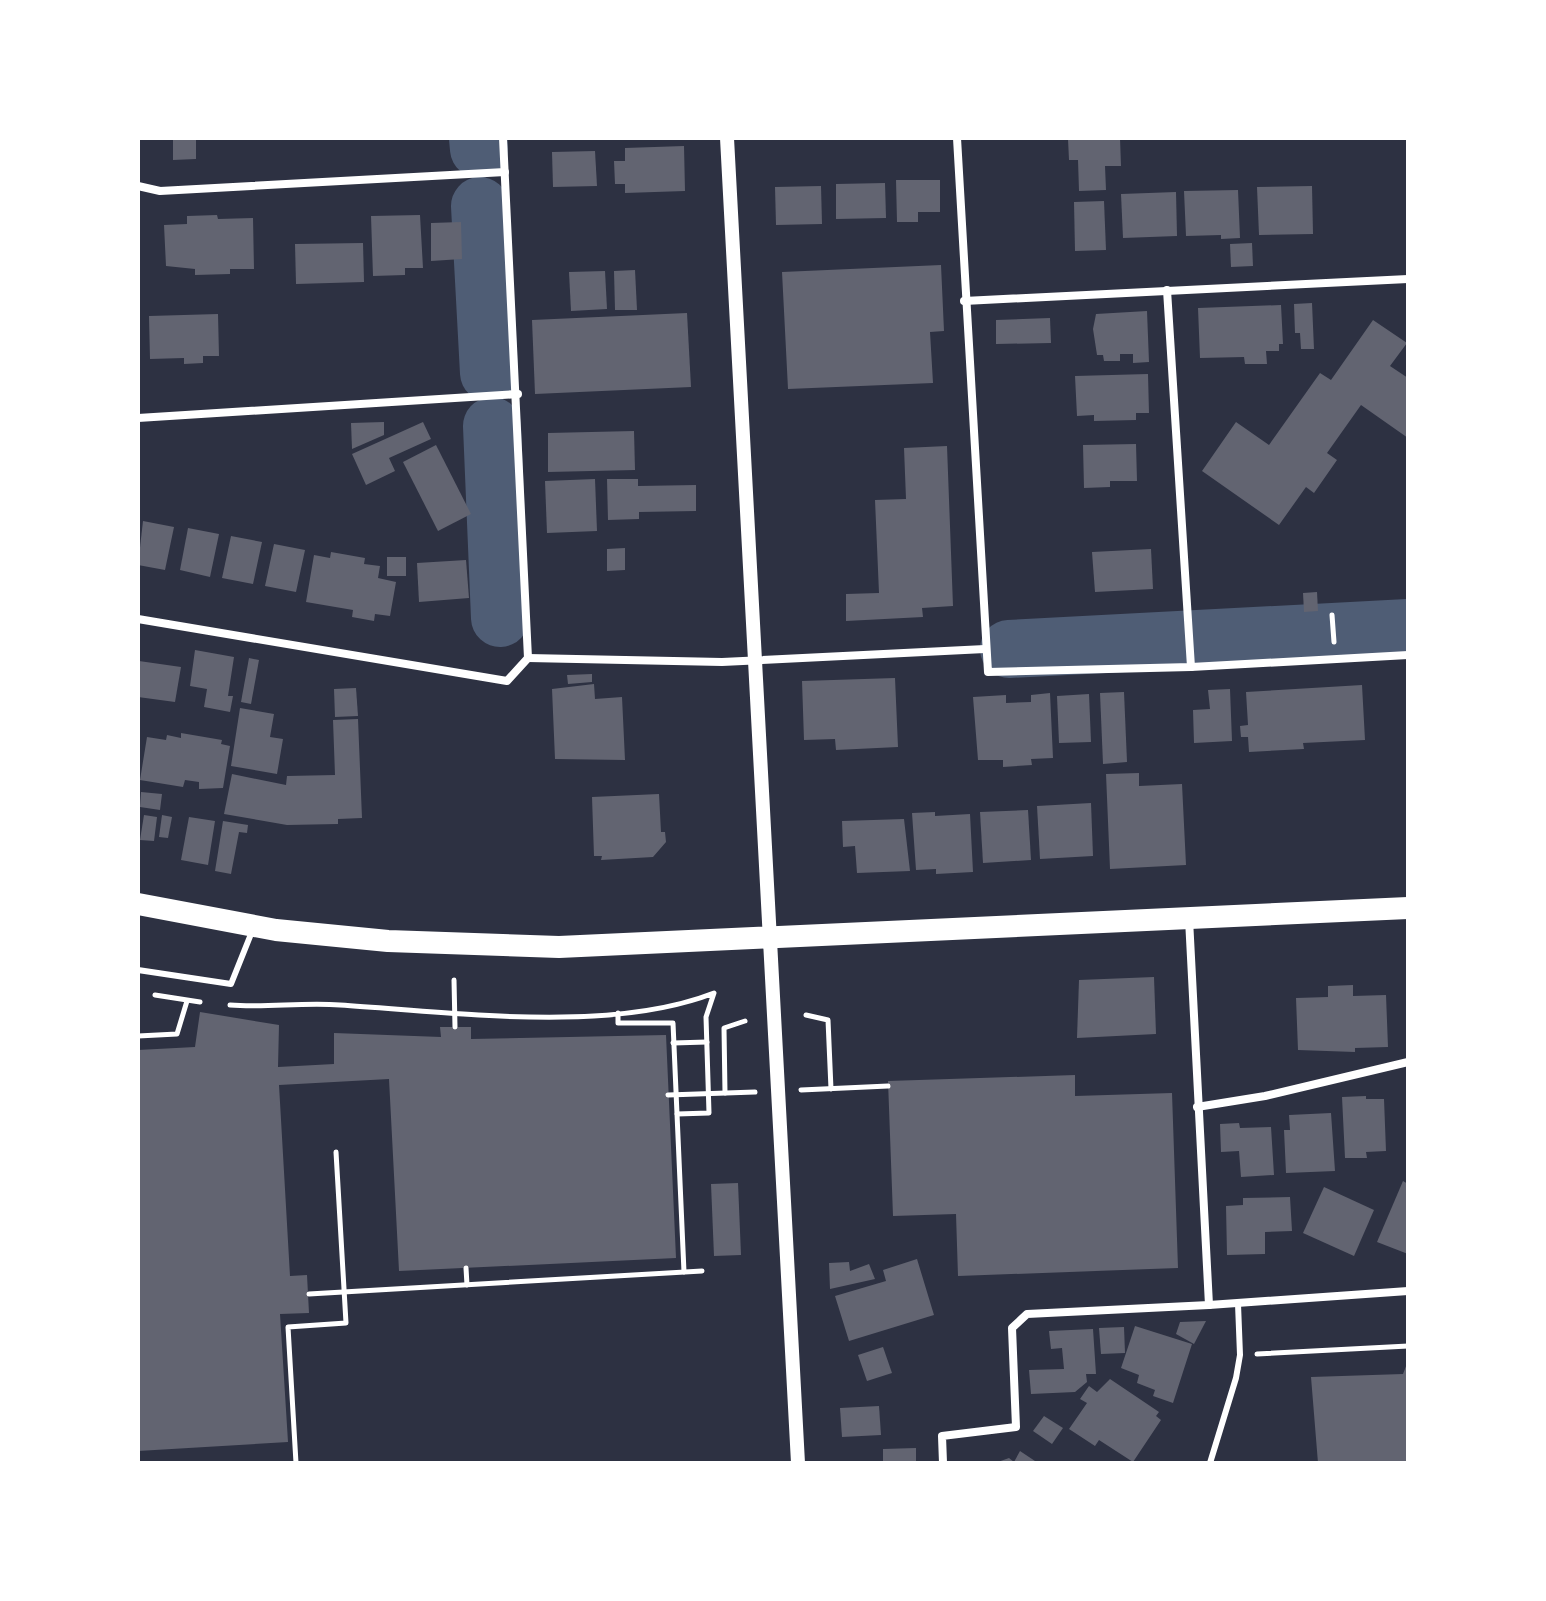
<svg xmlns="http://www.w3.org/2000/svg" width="1546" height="1601" viewBox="0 0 1546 1601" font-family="'Archivo Narrow',sans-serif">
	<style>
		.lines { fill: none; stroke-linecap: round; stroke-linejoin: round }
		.river { stroke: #4f5d75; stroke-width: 58 }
		.building { fill: #626471 }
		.path { stroke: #fff; stroke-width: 5 }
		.service { stroke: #fff; stroke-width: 6 }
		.minor { stroke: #fff; stroke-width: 8 }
		.tertiary { stroke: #fff; stroke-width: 14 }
		.trunk { stroke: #fff; stroke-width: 22 }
	</style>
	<rect width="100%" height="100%" fill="#2d3142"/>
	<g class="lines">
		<g class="river">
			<polyline points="478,138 479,149"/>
			<polyline points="480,206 489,373"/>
			<polyline points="492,426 500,618"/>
			<polyline points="1009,649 1408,628"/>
		</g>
	</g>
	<g class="building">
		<polygon points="173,138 196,138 196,159 173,160"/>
		<polygon points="1120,138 1121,166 1105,166 1106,190 1079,191 1078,160 1069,160 1068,139"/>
		<polygon points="684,146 685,191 625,193 625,184 615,184 614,161 625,161 625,148"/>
		<polygon points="595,151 597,186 553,187 552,152"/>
		<polygon points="896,180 940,180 940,212 918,212 918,222 897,222"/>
		<polygon points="885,183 886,218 836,219 836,184"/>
		<polygon points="821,186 822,224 776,225 775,187"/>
		<polygon points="1312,186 1313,234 1259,235 1257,187"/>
		<polygon points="1238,190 1240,238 1221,239 1221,235 1186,236 1184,191"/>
		<polygon points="1176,192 1177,236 1123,238 1121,194"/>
		<polygon points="1104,201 1106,250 1075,251 1074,202"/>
		<polygon points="217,215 218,219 253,218 254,269 230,269 230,274 195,275 195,269 166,266 164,225 187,224 187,216"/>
		<polygon points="420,215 423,268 405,268 405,275 373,276 371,216"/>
		<polygon points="461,222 462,259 431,261 431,223"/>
		<polygon points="363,243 364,282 296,284 295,244"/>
		<polygon points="1252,243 1253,266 1231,267 1230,244"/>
		<polygon points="941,265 944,331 930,332 933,383 788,389 782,272"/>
		<polygon points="635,270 637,310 615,310 614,271"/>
		<polygon points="605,271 607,309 571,311 569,272"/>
		<polygon points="1312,303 1314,349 1301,349 1300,333 1295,333 1294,304"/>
		<polygon points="1281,305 1283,344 1279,344 1279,351 1266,351 1267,364 1245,364 1244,357 1200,358 1198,308"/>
		<polygon points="1147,311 1149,362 1133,363 1133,354 1120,354 1120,361 1104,361 1103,355 1097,355 1093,329 1096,314"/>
		<polygon points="687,313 691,387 535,394 532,320"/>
		<polygon points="218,314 219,356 203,356 203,363 184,364 184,358 150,359 149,316"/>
		<polygon points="1050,318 1051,343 996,344 996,320"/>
		<polygon points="1373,320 1407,343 1390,366 1408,378 1408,438 1361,405 1327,453 1337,460 1314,493 1306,487 1279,525 1202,471 1236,422 1269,445 1320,373 1331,380"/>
		<polygon points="1148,374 1149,413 1136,413 1136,420 1094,421 1094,415 1077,416 1075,376"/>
		<polygon points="384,422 384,435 352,449 351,423"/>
		<polygon points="423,422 431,439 389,458 395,471 366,485 352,454"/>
		<polygon points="634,431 635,470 548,472 548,433"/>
		<polygon points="1136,444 1137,481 1110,481 1110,487 1084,488 1083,445"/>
		<polygon points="436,445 471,514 438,531 403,462"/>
		<polygon points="947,446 953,606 922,608 923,617 846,621 846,594 879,593 875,500 906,499 904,448"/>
		<polygon points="595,479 597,531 547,533 545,481"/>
		<polygon points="607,479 638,479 638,486 696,485 696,511 639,512 639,519 608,520"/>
		<polygon points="143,521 174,527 165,570 138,565"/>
		<polygon points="188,528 219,534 210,577 180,570"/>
		<polygon points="231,536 262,542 253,584 222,578"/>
		<polygon points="274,544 305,550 296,592 265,586"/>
		<polygon points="625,548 625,570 607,571 607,549"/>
		<polygon points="1151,549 1153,589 1095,592 1092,552"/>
		<polygon points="331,552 365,558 364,564 380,566 378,578 396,582 390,616 375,614 374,621 352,617 353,610 306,602 314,555 330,558"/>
		<rect x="387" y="557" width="19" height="19"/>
		<polygon points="466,560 469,598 419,602 417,563"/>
		<polygon points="1317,592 1318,611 1304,612 1303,593"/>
		<polygon points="195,650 234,657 228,696 233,696 230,712 204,707 207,689 190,686"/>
		<polygon points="249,658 259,660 251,704 241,702"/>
		<polygon points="139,661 181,667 175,702 138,697"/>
		<polygon points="592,674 592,682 568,684 567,675"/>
		<polygon points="895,678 898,747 836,750 835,739 804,740 802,681"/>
		<polygon points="594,684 595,699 622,697 625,760 555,759 552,689"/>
		<polygon points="1362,685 1365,740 1303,743 1304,749 1249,752 1248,737 1241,737 1240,726 1248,725 1246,692"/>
		<polygon points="356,688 358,716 335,717 334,689"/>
		<polygon points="1230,689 1232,741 1194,743 1193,710 1210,709 1208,690"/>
		<polygon points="1124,692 1127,762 1103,764 1100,693"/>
		<polygon points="1050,693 1053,758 1031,759 1032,765 1003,767 1003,760 978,760 973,697 1006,695 1006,703 1031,702 1031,695"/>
		<polygon points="1089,694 1091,742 1059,743 1057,696"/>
		<polygon points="240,708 274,714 270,737 283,739 277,774 231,766"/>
		<polygon points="358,719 362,818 338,819 338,824 287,825 224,814 232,774 286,785 287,776 335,775 333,720"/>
		<polygon points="181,733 222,740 221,744 230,746 223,788 199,789 199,782 185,780 183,787 140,780 147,737 166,740 167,735 181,738"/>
		<polygon points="1139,773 1139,786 1182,784 1186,865 1110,869 1106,774"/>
		<polygon points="141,792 162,794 160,810 140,807"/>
		<polygon points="659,794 661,832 665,832 666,842 653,857 601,860 602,856 594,856 592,797"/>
		<polygon points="1091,803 1093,856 1040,859 1037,806"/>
		<polygon points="1028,810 1031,860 983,863 980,812"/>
		<polygon points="935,812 935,816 970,814 973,872 936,874 936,869 916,870 912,813"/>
		<polygon points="144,815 157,817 154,841 140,840"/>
		<polygon points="162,815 172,817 168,838 159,837"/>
		<polygon points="189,817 215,821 208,865 181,860"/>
		<polygon points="904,819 910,871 857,873 855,846 843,847 842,821"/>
		<polygon points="223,821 248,825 247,833 239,832 231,874 215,871"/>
		<polygon points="1154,977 1156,1034 1077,1038 1079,980"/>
		<polygon points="1353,985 1353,996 1386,995 1388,1047 1355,1048 1355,1052 1298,1050 1296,998 1328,997 1328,986"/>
		<polygon points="200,1012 279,1025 278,1067 334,1064 334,1033 441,1037 440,1027 471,1027 471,1039 666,1035 676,1258 399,1271 389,1079 279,1085 290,1276 307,1275 309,1313 280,1314 288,1442 138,1451 138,1050 195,1047"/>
		<polygon points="1075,1075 1075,1096 1172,1093 1178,1268 958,1276 956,1214 893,1216 888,1081"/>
		<polygon points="1366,1096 1366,1099 1384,1099 1386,1151 1366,1152 1367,1158 1345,1158 1342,1097"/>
		<polygon points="1331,1113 1335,1171 1286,1173 1284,1130 1290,1130 1289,1115"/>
		<polygon points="1239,1123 1240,1128 1271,1127 1274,1175 1241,1177 1239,1151 1221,1152 1220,1124"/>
		<polygon points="1403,1181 1408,1184 1408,1254 1377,1242"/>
		<polygon points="738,1183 741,1255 714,1256 711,1184"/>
		<polygon points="1324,1187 1374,1210 1354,1256 1303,1233"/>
		<polygon points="1290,1197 1292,1231 1265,1232 1265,1254 1227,1255 1226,1206 1243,1205 1243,1198"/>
		<polygon points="917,1259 934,1315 849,1341 835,1296 886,1281 883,1270"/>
		<polygon points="849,1262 850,1271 869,1264 875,1279 830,1289 829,1263"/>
		<polygon points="1206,1321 1194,1344 1176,1334 1180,1322"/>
		<polygon points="1135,1326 1192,1344 1173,1403 1153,1396 1155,1390 1137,1383 1139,1375 1121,1368"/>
		<polygon points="1124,1327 1125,1353 1101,1354 1099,1328"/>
		<polygon points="1093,1329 1096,1374 1086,1374 1087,1382 1075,1392 1031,1394 1029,1370 1064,1369 1062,1348 1051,1349 1049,1331"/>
		<polygon points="883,1347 892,1373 867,1381 858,1355"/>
		<polygon points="1408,1361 1408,1463 1318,1463 1311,1377 1403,1374"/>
		<polygon points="1110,1379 1159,1412 1156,1416 1161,1420 1133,1462 1099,1440 1095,1446 1069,1429 1087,1403 1080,1399 1089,1386 1097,1392"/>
		<polygon points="879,1406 881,1435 842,1437 840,1408"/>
		<polygon points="1044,1416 1063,1428 1052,1444 1033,1431"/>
		<polygon points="916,1448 916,1463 883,1463 883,1449"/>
		<polygon points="1020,1451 1038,1463 995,1463 1009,1458 1014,1462"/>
	</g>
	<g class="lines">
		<g class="path">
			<polyline points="1332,615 1334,642"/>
			<polyline points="454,980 455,1027"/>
			<polyline points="155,995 200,1002"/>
			<path d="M 230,1005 C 266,1008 303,1002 340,1005 C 452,1012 609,1034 714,993 L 706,1017 L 709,1113 L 677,1114 L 673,1023 L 618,1023 L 618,1013"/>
			<polyline points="806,1015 828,1020 831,1089"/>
			<polyline points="138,1036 177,1034 187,1001"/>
			<polyline points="673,1043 707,1042"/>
			<polyline points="801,1090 888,1086"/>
			<polyline points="725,1093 724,1028 745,1021"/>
			<polyline points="668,1095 755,1092"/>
			<polyline points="677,1114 684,1272"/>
			<polyline points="466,1268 467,1285"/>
			<polyline points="309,1294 702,1271"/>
			<polyline points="1257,1354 1408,1346"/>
			<polyline points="296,1463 288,1327 346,1323 336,1152"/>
		</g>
		<g class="service">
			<polyline points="138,970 231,984 253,929"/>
			<polyline points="1210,1463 1236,1378 1240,1355 1238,1304"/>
		</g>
		<g class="minor">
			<polyline points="957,138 988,672 1191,667 1408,655"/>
			<polyline points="138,186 160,191 505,172"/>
			<polyline points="1167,290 1191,667"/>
			<polyline points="964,301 1408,279"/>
			<polyline points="138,418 518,394"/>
			<polyline points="138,619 507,681 528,658 503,138"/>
			<polyline points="528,658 722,662 985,649"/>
			<polyline points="1197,1107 1265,1096 1408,1062"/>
			<polyline points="1209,1305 1408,1291"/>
			<polyline points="943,1463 942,1436 1016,1427 1012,1328 1027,1314 1209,1305 1189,919"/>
		</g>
		<polyline class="tertiary" points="727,138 798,1463"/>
		<polyline class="trunk" points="138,904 276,930 388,941 559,947 1408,908"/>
	</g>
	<rect width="1546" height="1601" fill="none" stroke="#ffffff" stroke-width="280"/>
</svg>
